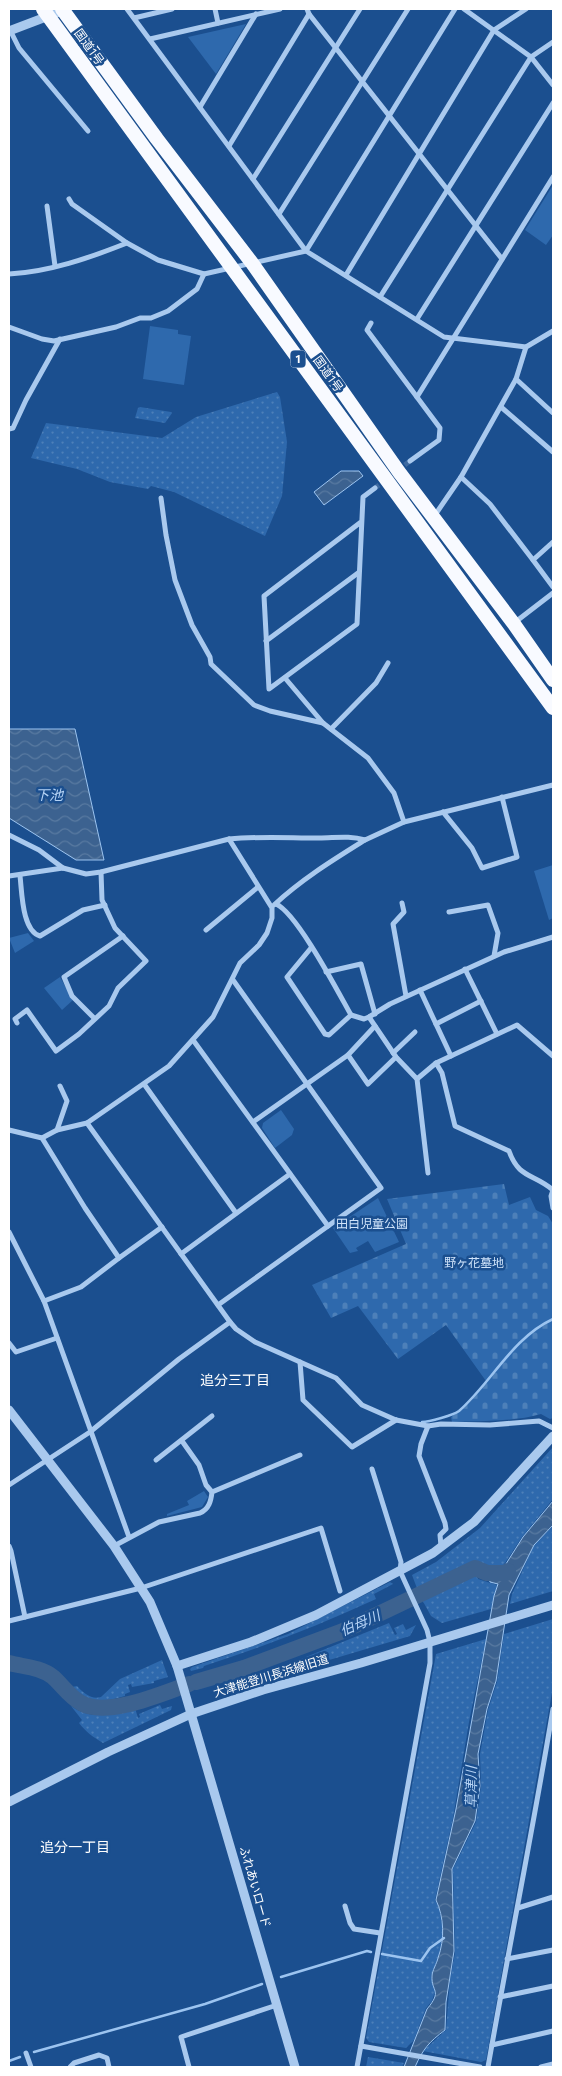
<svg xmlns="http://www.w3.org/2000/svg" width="562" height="2076" viewBox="0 0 562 2076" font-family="Commissioner,'Noto Sans JP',sans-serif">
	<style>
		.grass { fill: url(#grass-dots) }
		.cemetery { fill: url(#cemetery-stones) }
		.park { fill: #2e69ad }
		.water { fill: url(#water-waves); stroke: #9cc4f0 }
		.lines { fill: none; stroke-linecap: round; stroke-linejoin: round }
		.stream { stroke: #9cc4f0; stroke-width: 2.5 }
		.river { stroke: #3c6290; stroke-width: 16 }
		.minor-tunnel { stroke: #3d69a0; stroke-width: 5; stroke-dasharray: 5 2.5; stroke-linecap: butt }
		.minor { stroke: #a9c9ee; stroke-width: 5 }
		.tertiary { stroke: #a9c9ee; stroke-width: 9 }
		.trunk { stroke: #f8faff; stroke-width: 14 }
		.labels { text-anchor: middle; stroke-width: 5; stroke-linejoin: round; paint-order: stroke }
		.shield { fill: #1b4f8f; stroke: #bbcadd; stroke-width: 1 }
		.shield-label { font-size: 11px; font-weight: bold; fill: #fff }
		.street-label { font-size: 12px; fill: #fff; stroke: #1b4f8f }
		.park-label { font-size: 12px; fill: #cfe3fa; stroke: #1b4f8f }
		.water-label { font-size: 14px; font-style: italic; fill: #b5d3f5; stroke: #1b4f8f }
		.neighbourhood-label { font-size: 14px; fill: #fff; stroke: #1b4f8f }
	</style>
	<defs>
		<pattern id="grass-dots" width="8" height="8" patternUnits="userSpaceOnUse" patternTransform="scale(1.25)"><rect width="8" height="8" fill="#2e69ad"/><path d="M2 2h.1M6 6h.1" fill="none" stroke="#4d80b9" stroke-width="1.8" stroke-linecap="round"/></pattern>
		<pattern id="cemetery-stones" width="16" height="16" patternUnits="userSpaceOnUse" patternTransform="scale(1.25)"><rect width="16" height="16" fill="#2e69ad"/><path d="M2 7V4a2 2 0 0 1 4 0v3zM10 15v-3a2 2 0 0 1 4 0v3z" fill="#4d80b9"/></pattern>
		<pattern id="water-waves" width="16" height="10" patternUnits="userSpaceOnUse" patternTransform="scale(1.25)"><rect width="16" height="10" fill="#3c6290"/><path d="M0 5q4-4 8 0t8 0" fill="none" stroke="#597aa1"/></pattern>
	</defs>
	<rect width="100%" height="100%" fill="#1b4f8f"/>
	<g class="grass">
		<polygon points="277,392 280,397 287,442 282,496 265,536 174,492 151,486 148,489 110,482 77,469 31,458 46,423 162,438 196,417"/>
		<polygon points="140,407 171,412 172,413 165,423 135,418 138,408"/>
		<polygon points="553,1447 553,1499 522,1537 503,1566 486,1570 475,1564 418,1591 412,1575 436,1562 480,1528"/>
		<polygon points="553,1526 553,1591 510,1604 512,1594 534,1545"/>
		<polygon points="475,1574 478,1579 497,1585 491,1609 442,1623 431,1616 420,1596 441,1591 465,1576"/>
		<path d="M 390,1582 L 393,1584 L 374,1594 L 376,1599 C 320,1625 263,1647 204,1666 L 203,1668 L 191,1671 L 190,1669 L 192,1667 L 288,1634 Z"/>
		<polygon points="553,1619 553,1687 486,2060 481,2062 423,2051 446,2030 450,1980 455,1953 453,1869 476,1822 481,1786 480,1754 488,1710 497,1682 504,1634"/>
		<polygon points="389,1623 395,1635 397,1634 394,1628 403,1624 406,1630 416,1625 410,1636 282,1674 279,1668"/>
		<polygon points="486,1639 469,1722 453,1818 435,1900 439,1908 443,1932 439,1955 431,1976 435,1991 432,2001 426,2008 414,2040 406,2048 369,2042 366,2038 436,1654"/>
		<path d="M 162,1660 L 168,1677 L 154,1681 L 154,1683 L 132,1687 L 131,1684 L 128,1685 L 130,1692 L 125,1694 L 125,1696 C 100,1703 92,1705 72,1687 L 77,1686 C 83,1693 92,1700 101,1697 L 120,1679 Z"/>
		<path d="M 160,1705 L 162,1709 L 172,1706 L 171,1710 L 103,1743 C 93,1737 86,1732 79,1723 L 82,1720 L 71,1706 C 92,1721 112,1714 135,1708 L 138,1718 L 140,1717 L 139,1714 Z"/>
		<polygon points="368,2057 404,2063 402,2067 366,2067"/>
	</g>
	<path class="cemetery" d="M 504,1184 L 509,1205 L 530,1197 L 536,1210 L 548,1216 L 553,1224 L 553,1418 L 550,1419 L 541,1414 C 513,1422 481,1421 452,1422 L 451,1417 L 471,1401 L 486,1381 L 446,1325 L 398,1359 L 358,1306 L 331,1318 L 312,1285 L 406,1244 L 387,1199 Z"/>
	<g class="park">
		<polygon points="246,24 216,74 188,37"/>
		<polygon points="553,185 553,235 546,245 525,230"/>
		<polygon points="150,326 178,330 178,334 191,336 184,385 143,379"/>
		<polygon points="553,865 553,918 549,920 534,871"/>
		<polygon points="28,933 34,941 15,953 9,938"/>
		<polygon points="60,977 73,1000 62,1010 44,988"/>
		<polygon points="281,1110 294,1129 292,1135 275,1148 262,1128 263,1123"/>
		<polygon points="378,1198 399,1242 375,1252 368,1241 356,1248 358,1251 350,1253 333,1228"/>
		<polygon points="204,1491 208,1497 202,1507 167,1516 167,1514 189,1505 187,1501"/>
	</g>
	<g class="water">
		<polygon points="341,471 359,471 363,476 324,505 314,492"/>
		<polygon points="9,729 75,729 104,860 76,860 9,818"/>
		<path d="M 553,1501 L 553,1525 L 534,1545 L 509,1595 L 496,1681 L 487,1709 L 478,1754 L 480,1786 L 475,1821 L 452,1869 L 454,1951 L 446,2002 L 445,2030 C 429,2042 423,2049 415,2067 L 404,2067 L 427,2009 C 443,1990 431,1992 432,1976 C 432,1971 437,1963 438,1958 C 445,1939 444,1917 436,1900 L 456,1809 L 494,1596 L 498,1584 L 490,1582 L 487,1573 L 504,1567 L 523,1537 Z"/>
	</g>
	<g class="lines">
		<g class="stream">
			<path d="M 422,1422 C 429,1422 454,1415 459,1411 C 492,1382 512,1338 553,1319"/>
			<polyline points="382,1954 421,1961 430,1948 444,1938"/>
			<polyline points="281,1977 367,1951 371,1952"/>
			<polyline points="34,2052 205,2004 262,1984"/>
			<polyline points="9,2061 20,2057"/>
		</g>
		<g class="river">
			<path d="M 9,1663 C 24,1667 40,1667 53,1677 C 62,1685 70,1697 81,1703 C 107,1718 163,1693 189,1684"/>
			<polyline points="196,1682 244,1668 343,1631 475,1568 487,1573 506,1573 508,1571"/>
		</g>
		<polyline class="minor-tunnel" points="375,488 410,461"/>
		<g class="minor">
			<polyline points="127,9 306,251 444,337 526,347 553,331"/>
			<polyline points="215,9 218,23"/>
			<polyline points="307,9 309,14 502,259"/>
			<polyline points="464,9 531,57 553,85"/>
			<polyline points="134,18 172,9"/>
			<polyline points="10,30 19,48 88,131"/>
			<polyline points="150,39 280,9"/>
			<polyline points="200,107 256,14"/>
			<polyline points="229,146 309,14"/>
			<polyline points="253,179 360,9"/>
			<polyline points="69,199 72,204 127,243"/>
			<polyline points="47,206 55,266"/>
			<polyline points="279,214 408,9"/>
			<path d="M 9,274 C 49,272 89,258 127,243 L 158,260 L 204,274 L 306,251 L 455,9"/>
			<polyline points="346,275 494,30 526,9"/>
			<polyline points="380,297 531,57 553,42"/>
			<polyline points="417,319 553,103"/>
			<polyline points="371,323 367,330 440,428 439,440 410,461"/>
			<polyline points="9,327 42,339 54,341 116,327 140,318 151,318 168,311 197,289 204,274"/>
			<polyline points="526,347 516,379 553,413"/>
			<polyline points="417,397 553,177"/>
			<polyline points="501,407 553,452"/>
			<polyline points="9,429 13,428 26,400 60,339"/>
			<polyline points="461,477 490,504 533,560"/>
			<polyline points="161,498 166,535 175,580 192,625 210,657 211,664 254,705 270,711 323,723"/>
			<polyline points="435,515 461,477 516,379"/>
			<polyline points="361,522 264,596 269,689 357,624 363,497 375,488"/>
			<polyline points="553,542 533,560 553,587"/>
			<polyline points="514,623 553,593"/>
			<polyline points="266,641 358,573"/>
			<polyline points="285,678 323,723 368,758 394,793 404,822"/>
			<polyline points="331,729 376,683 388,663"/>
			<polyline points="443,812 472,848 482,868 517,857 502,797"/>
			<polyline points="9,835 39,850 63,868"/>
			<path d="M 9,876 L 63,868 L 86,874 L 101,872 L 229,839 C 259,836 289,838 319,838 C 335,838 349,835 365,840 L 404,822 L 553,785"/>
			<path d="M 20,876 C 22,892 22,931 40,936 L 83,910 L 105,905"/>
			<polyline points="402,903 404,912 393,924 406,996"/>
			<path d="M 276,904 C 297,913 338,992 351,1015"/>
			<path d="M 274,905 C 302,879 333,860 365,840"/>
			<polyline points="449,912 488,905 498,933 494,956"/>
			<polyline points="206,930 258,887"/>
			<polyline points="311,948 287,977 325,1034 329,1035 351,1015 364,1019 369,1017 390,1004 504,952 553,937"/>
			<polyline points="465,969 497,1034"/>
			<polyline points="326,972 361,964 375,1014"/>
			<polyline points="420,990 451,1056"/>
			<polyline points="369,1017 396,1057 417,1079 428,1173"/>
			<polyline points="94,1018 72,996 64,977 123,936"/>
			<polyline points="17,1023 15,1019 27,1010 56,1051 79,1034 109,1006 118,988 146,961 115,928 102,900 101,872"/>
			<polyline points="436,1024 481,1001"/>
			<polyline points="193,1040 328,1226"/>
			<polyline points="393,1053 415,1032"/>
			<polyline points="348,1055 368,1084 396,1057"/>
			<polyline points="436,1063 517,1025 553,1056"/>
			<path d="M 417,1079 L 436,1063 L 442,1073 L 455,1126 L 509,1151 C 519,1179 533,1173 553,1190"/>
			<polyline points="144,1084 236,1213"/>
			<polyline points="253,1122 348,1055 375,1026"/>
			<polyline points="87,1123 230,1322 236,1329 255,1342 336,1378 362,1405 396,1420 428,1426 441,1424 490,1425 539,1421 553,1428"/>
			<polyline points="9,1130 42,1138 85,1208 119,1258 162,1227"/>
			<polyline points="57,1130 67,1101 60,1086"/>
			<polyline points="42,1138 57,1130 87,1123 169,1066 213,1017 240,963 259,945 267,933 272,918 272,908 229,839"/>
			<polyline points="553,1190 551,1196 553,1208"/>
			<polyline points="9,1232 44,1301 129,1537"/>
			<polyline points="181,1254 290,1174"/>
			<polyline points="44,1301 81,1287 119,1258"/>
			<polyline points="218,1305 381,1188 233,980"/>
			<polyline points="9,1343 16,1352 57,1338"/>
			<polyline points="300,1362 303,1400 352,1447 396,1420"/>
			<polyline points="428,1426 421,1444 419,1456 445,1523 446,1529 440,1535 441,1546"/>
			<polyline points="182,1441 199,1465 206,1485 212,1492"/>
			<polyline points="156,1460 212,1416"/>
			<polyline points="9,1485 90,1432 179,1359 230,1322"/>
			<polyline points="9,1546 11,1551 25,1617"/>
			<path d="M 114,1546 L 159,1522 L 200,1513 C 209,1509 211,1501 212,1492 L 300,1455"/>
			<polyline points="9,1621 141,1588 321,1528 340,1591"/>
			<polyline points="345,1906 350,1923 354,1929 380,1933"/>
			<polyline points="518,1908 553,1897"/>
			<polyline points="507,1959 553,1950"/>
			<polyline points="500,1997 553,1986"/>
			<polyline points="492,2045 553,2031"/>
			<polyline points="361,2046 480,2067"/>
			<polyline points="26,2053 31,2067"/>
			<polyline points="70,2067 74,2063 99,2055 107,2058 109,2067"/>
			<polyline points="189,2067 181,2037 277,2005"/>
			<polyline points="357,2067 430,1663 430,1642 427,1630 400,1571 401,1562 372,1469"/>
			<path d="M 488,2067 C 509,1947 533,1829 553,1709"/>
			<polyline points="541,2067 553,2064"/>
		</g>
		<g class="tertiary">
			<polyline points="9,31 67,9"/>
			<polyline points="9,1410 114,1546 150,1602 177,1666 295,2067"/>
			<polyline points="177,1666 251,1642 316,1615 433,1553 474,1522 553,1436"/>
			<polyline points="9,1802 108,1752 191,1714 263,1690 361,1663 553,1605"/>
		</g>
		<g class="trunk">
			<polyline points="43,9 553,708"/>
			<polyline points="62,9 157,139 252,263 399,472 514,624 553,680"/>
		</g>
	</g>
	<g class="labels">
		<rect class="shield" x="290.5" y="350.5" width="15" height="17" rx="4"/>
		<g class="shield-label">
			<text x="298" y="363">1</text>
		</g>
		<g class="street-label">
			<text transform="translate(89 47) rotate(54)" y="4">国道1号</text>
			<text transform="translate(328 374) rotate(54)" y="4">国道1号</text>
			<text transform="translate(271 1676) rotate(-17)" y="4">大津能登川長浜線旧道</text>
			<text transform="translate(255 1887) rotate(74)" y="4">ふれあいロード</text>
		</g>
		<g class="park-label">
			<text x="372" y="1228">田白児童公園</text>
			<text x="474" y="1267">野ヶ花墓地</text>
		</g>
		<g class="water-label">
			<text x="49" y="800">下池</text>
			<text transform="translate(360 1623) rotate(-24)" y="5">伯母川</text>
			<text transform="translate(471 1787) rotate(-89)" y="5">草津川</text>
		</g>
		<g class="neighbourhood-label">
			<text x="235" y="1385">追分三丁目</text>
			<text x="75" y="1852">追分一丁目</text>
		</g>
	</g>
	<rect width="562" height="2076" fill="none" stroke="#ffffff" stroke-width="20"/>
</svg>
